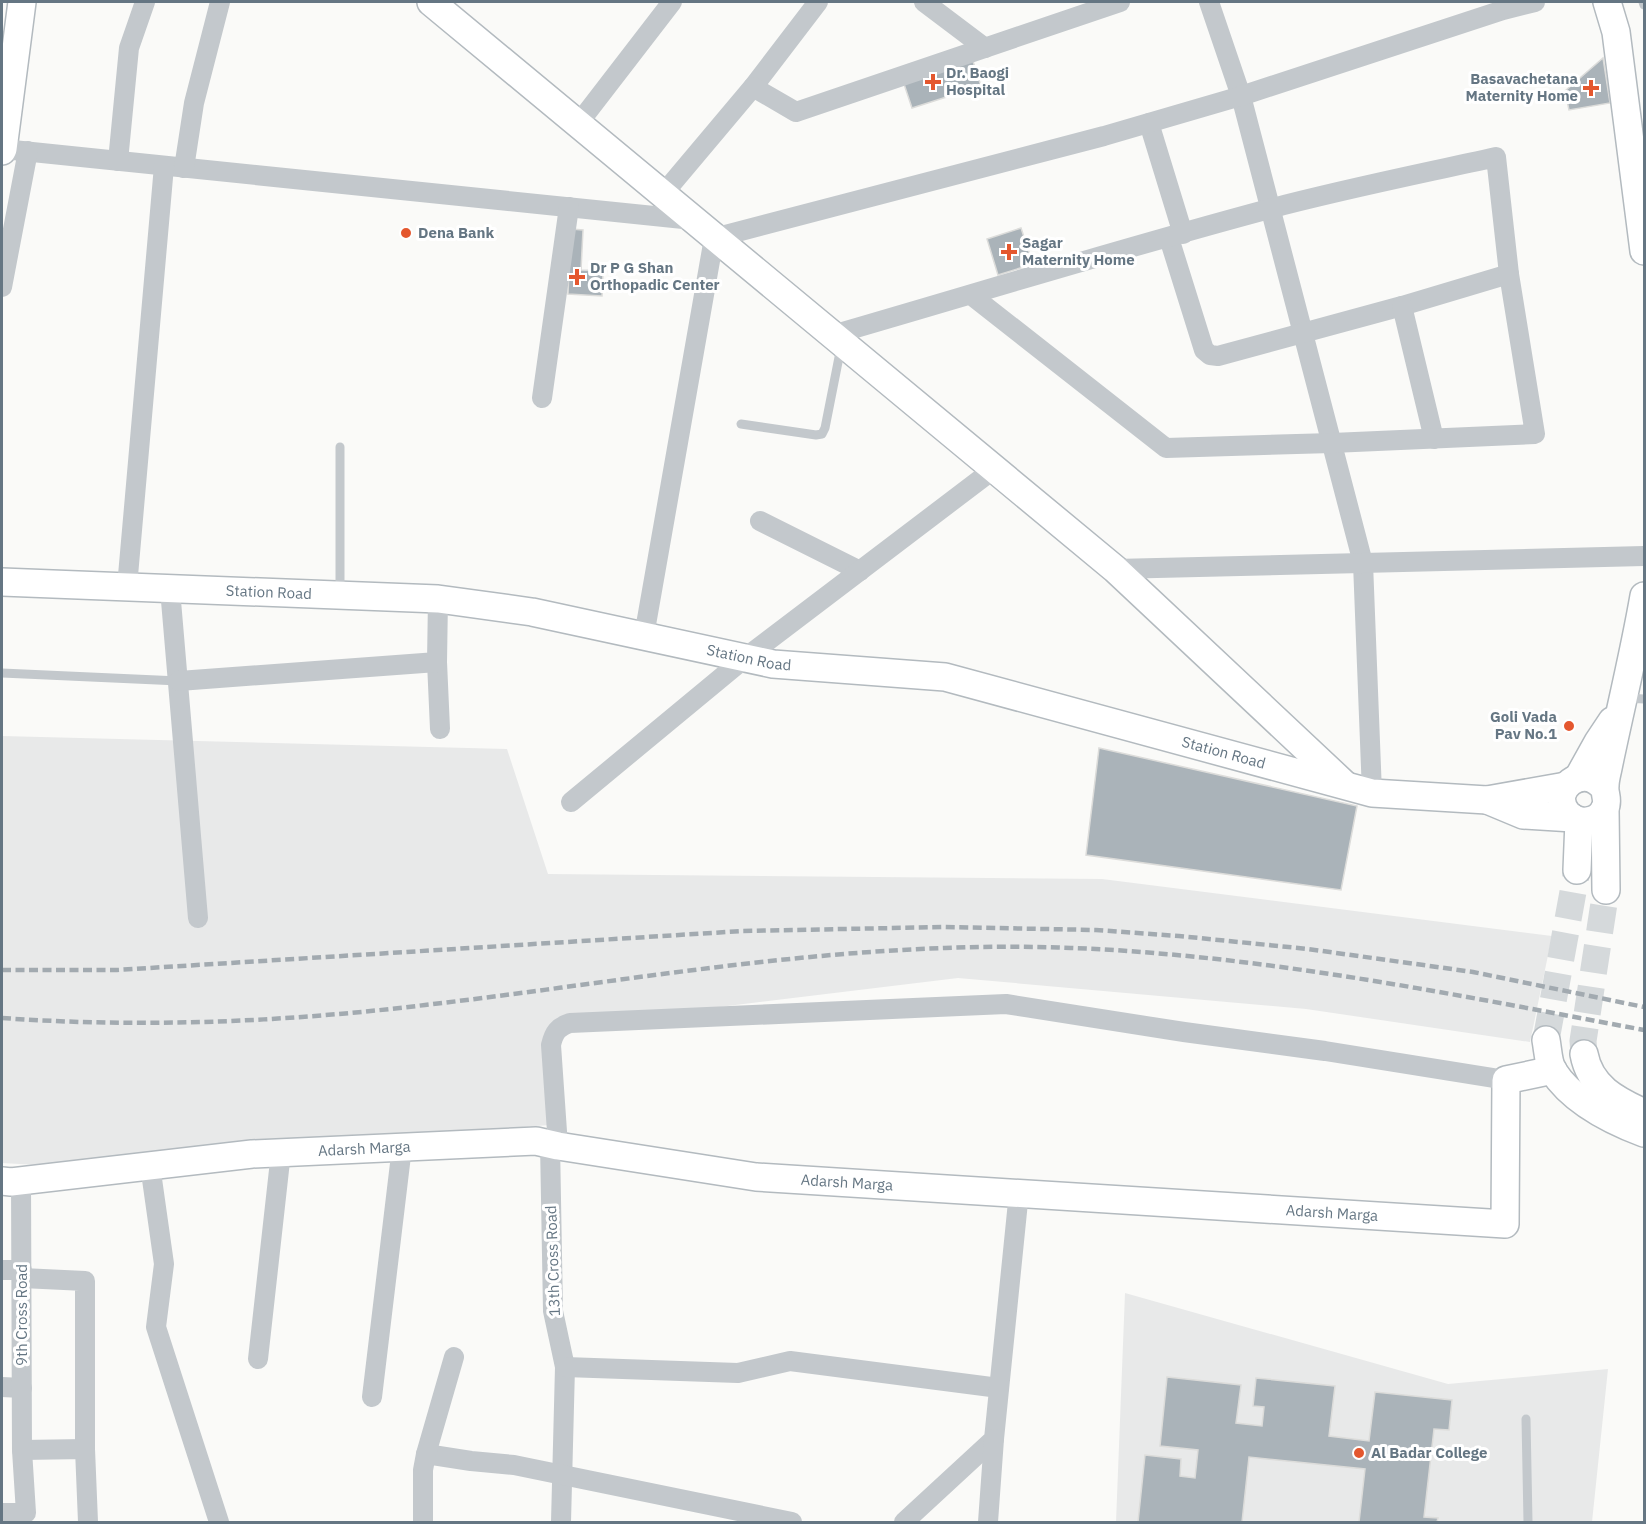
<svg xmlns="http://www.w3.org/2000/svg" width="1646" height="1524" viewBox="0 0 1646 1524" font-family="'IBM Plex Sans',sans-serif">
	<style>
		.built { fill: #e8e9e9 }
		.building { fill: #aab3b9; stroke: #dcdcda; stroke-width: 1.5 }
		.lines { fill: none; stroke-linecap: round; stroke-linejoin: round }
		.secondary-tunnel { stroke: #d5d9db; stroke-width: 27; stroke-dasharray: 27 14; stroke-linecap: butt }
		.secondary-casing { stroke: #b3babf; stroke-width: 30 }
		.service { stroke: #c3c8cc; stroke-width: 9 }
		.minor { stroke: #c3c8cc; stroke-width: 20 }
		.secondary { stroke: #fff; stroke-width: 27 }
		.rail { stroke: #a2aab0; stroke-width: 4.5; stroke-dasharray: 9 4.5; stroke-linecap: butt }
		.poi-dot { fill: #e4572e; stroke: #fff; stroke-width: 2 }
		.labels { text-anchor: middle; stroke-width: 6; stroke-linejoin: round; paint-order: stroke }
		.poi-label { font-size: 15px; font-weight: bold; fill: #657683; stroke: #fff; text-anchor: start }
		.street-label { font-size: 15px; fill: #657683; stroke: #fff }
	</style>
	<rect width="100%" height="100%" fill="#fafaf8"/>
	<g class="built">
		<polygon points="2,736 507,749 548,874 1102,879 1552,936 1530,1042 1306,1009 958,978 563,1026 550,1125 158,1152 55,1166 2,1163"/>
		<polygon points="1125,1293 1448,1384 1608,1369 1592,1522 1116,1522"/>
	</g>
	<g class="building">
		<polygon points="971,55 981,86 912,108 902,78"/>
		<polygon points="1603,58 1610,103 1569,110 1565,91"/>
		<polygon points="1021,228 1033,264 998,275 987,239"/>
		<polygon points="571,229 583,230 581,270 603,271 602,296 568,294"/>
		<polygon points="1099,748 1357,806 1341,890 1086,855"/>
		<polygon points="1167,1377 1241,1385 1236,1423 1262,1426 1264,1407 1253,1406 1256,1378 1335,1386 1329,1436 1369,1441 1375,1392 1452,1400 1449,1430 1434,1429 1424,1517 1438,1518 1437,1522 1359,1522 1365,1469 1249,1457 1242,1522 1138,1522 1145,1455 1181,1459 1180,1476 1195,1478 1198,1450 1160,1446"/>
	</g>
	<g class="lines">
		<g class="secondary-tunnel">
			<polyline points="1546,1040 1577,870"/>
			<polyline points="1584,1054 1583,1041 1606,890"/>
		</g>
		<g class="secondary-casing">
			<g id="secondary">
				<polyline points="431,2 1115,569 1343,783"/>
				<polyline points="1607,2 1616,32 1644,251"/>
				<polyline points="2,151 3,149 22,2"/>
				<path id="s1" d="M 2,582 L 438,599 L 532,612 L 773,664 L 945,677 L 1372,793 L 1487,800 L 1566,786"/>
				<polyline points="1578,778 1598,742 1612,721"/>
				<path d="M 1604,788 C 1583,762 1548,790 1567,813 C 1577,826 1599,823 1605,808 C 1609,800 1604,794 1605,786 C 1605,780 1607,773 1608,768 C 1620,710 1634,654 1644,596"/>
				<polyline points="1487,800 1523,815 1573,818"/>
				<polyline points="1605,809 1606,890"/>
				<polyline points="1577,870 1579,821"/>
				<path d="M 1546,1040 C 1548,1050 1548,1063 1553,1071 C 1573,1102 1612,1121 1644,1133"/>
				<path d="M 1584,1054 C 1590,1087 1616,1100 1644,1113"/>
				<path id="s2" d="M 2,1181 L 11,1182 L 252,1154 L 536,1141 L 558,1146 L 756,1177 L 1505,1224 L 1506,1080 L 1553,1070"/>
			</g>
		</g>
		<g class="service">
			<polyline points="1643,2 1644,5"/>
			<polyline points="741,424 816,435 822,434 825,428 841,347"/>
			<polyline points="340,592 340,447"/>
			<polyline points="2,673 179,681"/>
			<polyline points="1626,698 1644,699"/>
			<polyline points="1526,1419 1528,1522"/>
		</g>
		<g class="minor">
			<polyline points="924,2 985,48"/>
			<polyline points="1209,2 1241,96 1363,563 1372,793"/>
			<polyline points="753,87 818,2"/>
			<polyline points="1149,123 1183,234"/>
			<polyline points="578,124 672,2"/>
			<polyline points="3,149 693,220"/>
			<polyline points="118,161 129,48 145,2"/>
			<polyline points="184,168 194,103 220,2"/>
			<polyline points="663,194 753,87 796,112 1120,2"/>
			<polyline points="1169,238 1204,350 1210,355 1218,356 1402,306 1509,274"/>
			<polyline points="2,287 28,151"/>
			<polyline points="1402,306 1434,439"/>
			<path d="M 832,335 C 977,293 1123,248 1269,209 C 1344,189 1420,174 1496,157 L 1509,274 L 1535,434 L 1332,443 L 1166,448 L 971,295"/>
			<polyline points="542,398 569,207"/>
			<polyline points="760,521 860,571"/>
			<polyline points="1115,569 1644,556"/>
			<polyline points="127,587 164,166"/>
			<polyline points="170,589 198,918"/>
			<polyline points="644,636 714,238 1104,136 1241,96 1503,10 1535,2"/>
			<polyline points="437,662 440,729"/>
			<polyline points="179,681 437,662 438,599"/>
			<polyline points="571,802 745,658 994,469"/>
			<polyline points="550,1143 553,1311 565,1367 561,1522"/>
			<path d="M 558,1146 L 551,1045 C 554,1032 558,1027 570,1023 L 1006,1004 L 1184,1032 L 1325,1051 L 1506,1080"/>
			<polyline points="150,1165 164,1264 156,1327 219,1522"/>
			<polyline points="2,1270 22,1270"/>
			<polyline points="22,1278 85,1281 85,1449"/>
			<polyline points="258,1359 281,1152"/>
			<polyline points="565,1367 738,1373 790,1361 999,1388"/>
			<polyline points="2,1387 22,1388"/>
			<polyline points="372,1397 402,1147"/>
			<polyline points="22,1450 85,1449 88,1522"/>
			<polyline points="426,1454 471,1461 514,1465 792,1522"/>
			<polyline points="2,1513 26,1513 22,1450 21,1180"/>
			<polyline points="423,1522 423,1470 426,1454 454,1357"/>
			<polyline points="904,1522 994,1439 1019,1192"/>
			<polyline points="988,1522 994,1439"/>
		</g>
		<use href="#secondary" class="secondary"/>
		<g class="rail">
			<polyline points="2,970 117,970 743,931 944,927 1096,930 1179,936 1308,949 1473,972 1644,1007"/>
			<path d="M 2,1018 C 142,1028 285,1022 425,1005 C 598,985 769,954 945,948 C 1180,938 1414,987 1644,1030"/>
		</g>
	</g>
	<g class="poi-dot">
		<path d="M930 73h6v6h6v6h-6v6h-6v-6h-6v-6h6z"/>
		<path d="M1588 79h6v6h6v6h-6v6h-6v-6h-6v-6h6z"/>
		<circle cx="406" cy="233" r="6"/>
		<path d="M1006 243h6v6h6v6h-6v6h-6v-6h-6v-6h6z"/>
		<path d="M574 268h6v6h6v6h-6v6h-6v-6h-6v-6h6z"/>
		<circle cx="1569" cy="726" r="6"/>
		<circle cx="1359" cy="1453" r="6"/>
	</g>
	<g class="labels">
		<g class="poi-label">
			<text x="946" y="78">Dr. Baogi<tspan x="946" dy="17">Hospital</tspan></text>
			<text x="1578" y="84" text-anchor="end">Basavachetana<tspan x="1578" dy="17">Maternity Home</tspan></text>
			<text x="418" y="238">Dena Bank</text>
			<text x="1022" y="248">Sagar<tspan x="1022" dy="17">Maternity Home</tspan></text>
			<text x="590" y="273">Dr P G Shan<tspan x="590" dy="17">Orthopadic Center</tspan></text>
			<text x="1557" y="722" text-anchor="end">Goli Vada<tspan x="1557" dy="17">Pav No.1</tspan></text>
			<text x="1371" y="1458">Al Badar College</text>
		</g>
		<g class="street-label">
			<text dy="5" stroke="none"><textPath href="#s1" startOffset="267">Station Road</textPath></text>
			<text dy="5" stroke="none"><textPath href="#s1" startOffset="753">Station Road</textPath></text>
			<text dy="5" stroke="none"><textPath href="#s1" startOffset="1239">Station Road</textPath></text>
			<text dy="5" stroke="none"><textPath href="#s2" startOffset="364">Adarsh Marga</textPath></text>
			<text dy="5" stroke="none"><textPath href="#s2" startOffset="850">Adarsh Marga</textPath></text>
			<text dy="5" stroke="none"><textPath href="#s2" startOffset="1336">Adarsh Marga</textPath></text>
			<text transform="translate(553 1261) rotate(-92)" y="5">13th Cross Road</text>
			<text transform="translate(22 1315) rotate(-90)" y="5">9th Cross Road</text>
		</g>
	</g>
	<rect width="1646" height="1524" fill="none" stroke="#657683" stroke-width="6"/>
</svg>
